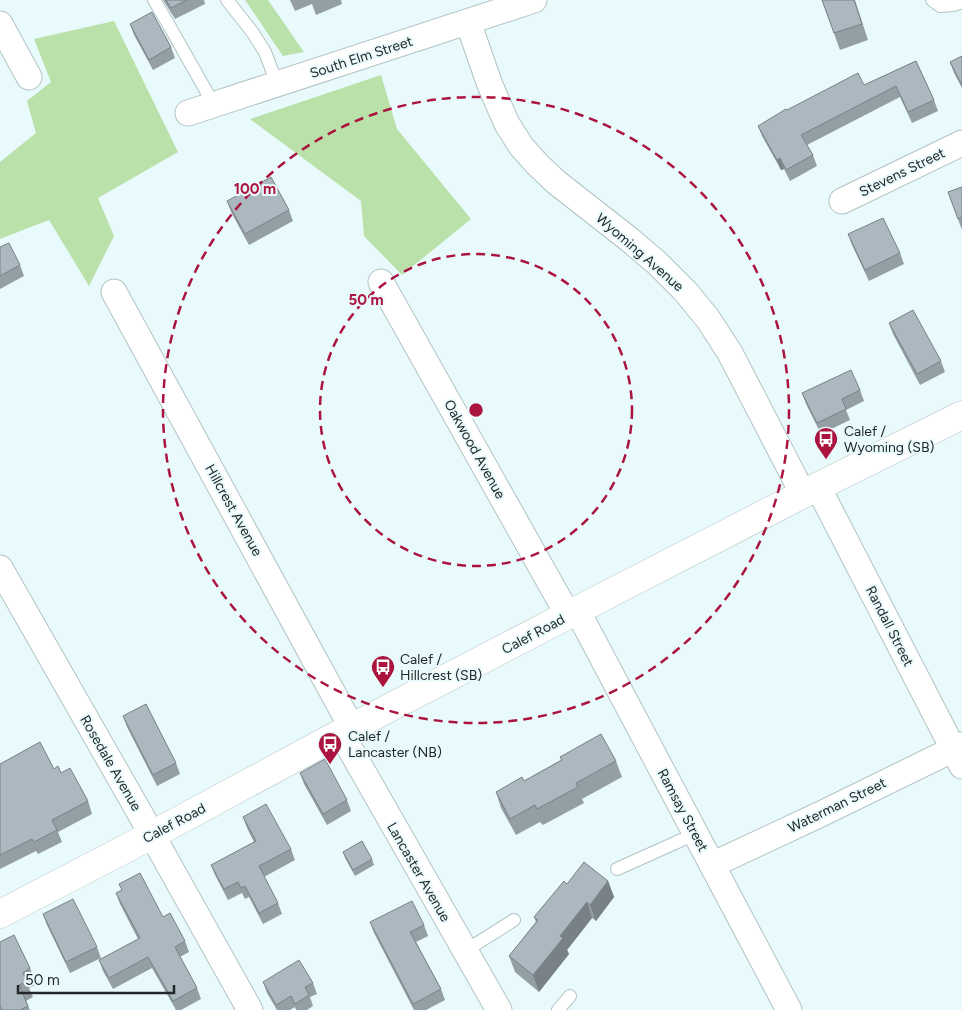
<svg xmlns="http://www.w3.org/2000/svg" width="962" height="1010" viewBox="0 0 962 1010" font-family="Figtree,sans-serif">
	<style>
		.green { fill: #bae1a9 }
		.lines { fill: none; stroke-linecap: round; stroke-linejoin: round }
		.lane-casing { stroke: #b2c3c4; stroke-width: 14 }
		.street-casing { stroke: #b2c3c4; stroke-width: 27 }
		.secondary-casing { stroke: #b2c3c4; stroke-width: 29 }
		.lane { stroke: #fff; stroke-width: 12 }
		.street { stroke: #fff; stroke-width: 25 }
		.secondary { stroke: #fff; stroke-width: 28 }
		.wall { fill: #949ea5 }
		.shaded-wall { fill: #788186 }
		.building { fill: #acb8c0; stroke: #788186 }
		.ring { fill: none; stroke: #aa143e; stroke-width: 2.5; stroke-dasharray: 9 6 }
		.labels { text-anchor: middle; stroke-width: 4; stroke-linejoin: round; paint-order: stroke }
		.street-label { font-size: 14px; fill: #222829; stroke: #e9fafc }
		.poi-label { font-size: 14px; fill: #222829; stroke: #e9fafc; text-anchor: start }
		.centre { fill: #aa143e; stroke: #e9fafc; stroke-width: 2.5 }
		.ring-label { font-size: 15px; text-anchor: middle; font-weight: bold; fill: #aa143e; stroke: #e9fafc; stroke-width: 4; stroke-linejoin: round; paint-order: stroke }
	</style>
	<rect width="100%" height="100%" fill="#e9fafc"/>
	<g class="green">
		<polygon points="245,0 268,0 304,52 283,56"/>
		<polygon points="114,21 178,152 98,198 114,236 89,286 49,220 0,239 0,162 36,133 27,101 51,82 34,39"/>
		<polygon points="381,75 397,129 471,219 402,275 364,236 361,201 250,119"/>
	</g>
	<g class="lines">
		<g class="lane-casing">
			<g id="lane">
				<polyline points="154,0 170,27 214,105"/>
				<polyline points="227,0 253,33 265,52 277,84"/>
				<polyline points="932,0 940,6 954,5 962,2"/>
				<polyline points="617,869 695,834"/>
				<polyline points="465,951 514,920"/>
				<polyline points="558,1010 570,996"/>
			</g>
		</g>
		<g class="street-casing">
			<g id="street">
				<polyline points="468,22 490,85 507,124 521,146 537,164 556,182 630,240 657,263 686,292 708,319 730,353 803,494"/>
				<polyline points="0,24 29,77"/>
				<polyline points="188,113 534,0"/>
				<polyline points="842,201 962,143"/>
				<polyline points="381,282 568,615"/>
				<polyline points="114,292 352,728"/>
				<polyline points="818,487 962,766"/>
				<polyline points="0,568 142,817 250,1010"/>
				<polyline points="577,610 789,1010"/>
				<polyline points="341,733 499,1010"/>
				<polyline points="712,865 823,813 962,745"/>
			</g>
		</g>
		<g class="secondary-casing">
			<polyline id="secondary" points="0,914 152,835 341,733 568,615 803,494 962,415"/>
		</g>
		<use href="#lane" class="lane"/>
		<use href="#street" class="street"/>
		<use href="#secondary" class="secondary"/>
	</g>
	<g class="wall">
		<polygon points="163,0 204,0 205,4 175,19"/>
		<polygon points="290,0 341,0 342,4 316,15 312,4 295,11"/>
		<polygon points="822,0 855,0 868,40 840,50"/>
		<polygon points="130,24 171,47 175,58 153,70 134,35"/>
		<polygon points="962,56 962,88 954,73 950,62"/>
		<polygon points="916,61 934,100 938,111 912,123 900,97 807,145 813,155 817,166 790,181 784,169 781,170 762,136 758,126 787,110 864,85"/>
		<polygon points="962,187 962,230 948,192"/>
		<polygon points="227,201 289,210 293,221 249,245 231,212"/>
		<polygon points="848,234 900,253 904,264 869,281 852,245"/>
		<polygon points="0,247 20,265 24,276 0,289"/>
		<polygon points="889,323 941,361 945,372 920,385 893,334"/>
		<polygon points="860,390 864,401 846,410 850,420 821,434 806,404 802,393"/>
		<polygon points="123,716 176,763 180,774 157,786 127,727"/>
		<polygon points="560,757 616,761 622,777 582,799 584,803 543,825 540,822 516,835 501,808 496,792 524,781 561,760"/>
		<polygon points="0,764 54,769 61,773 88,801 92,814 58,832 62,842 38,854 36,851 0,869"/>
		<polygon points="300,773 347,800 351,811 327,825 304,784"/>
		<polygon points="243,817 291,849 295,860 264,877 278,903 282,914 263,924 249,897 245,899 242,893 228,900 215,875 211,865 254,842 247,828"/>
		<polygon points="343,852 372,859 374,865 355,876 345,858"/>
		<polygon points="608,881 614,897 596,921 592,918 567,950 569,954 539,992 515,972 509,956 536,922 534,917 567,884"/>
		<polygon points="119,884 163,917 185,941 189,952 180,957 197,988 201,999 181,1010 176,1010 152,968 113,989 103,971 99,960 138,939 120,904 116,893 122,890"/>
		<polygon points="43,914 97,947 101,958 70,973 47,925"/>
		<polygon points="370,922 424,925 428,936 416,942 441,989 445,1000 426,1010 414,1010 374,933"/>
		<polygon points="0,942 30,968 36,985 29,988 33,997 26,1001 30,1010 0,1010"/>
		<polygon points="263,982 313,983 317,994 310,997 313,1006 307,1010 296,1010 295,1007 290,1010 277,1010 267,993"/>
	</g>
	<g class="shaded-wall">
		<polygon points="780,158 784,169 781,170 777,160"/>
		<polygon points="608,881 614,897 596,921 590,905"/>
		<polygon points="587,902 592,918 567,950 569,954 539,992 533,975 560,936"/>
	</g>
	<g class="building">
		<polygon points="166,0 187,0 171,8"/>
		<polygon points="822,0 854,0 862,24 834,33"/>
		<polygon points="152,12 171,47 149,60 130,24"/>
		<polygon points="962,56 962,85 950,62"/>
		<polygon points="916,61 934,100 908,112 896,86 801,135 813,155 786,170 780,158 777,160 758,126 786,109 787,110 858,73 864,85"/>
		<polygon points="271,177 289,210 245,234 227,201"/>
		<polygon points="962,187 962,217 958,219 948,192"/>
		<polygon points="883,218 900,253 865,270 848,234"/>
		<polygon points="9,243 20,265 0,276 0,247"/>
		<polygon points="913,310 941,361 917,374 889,323"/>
		<polygon points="851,370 860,390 842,399 846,409 817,423 802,393"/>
		<polygon points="146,704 176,763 153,775 123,716"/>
		<polygon points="601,734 616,761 576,783 578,787 537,809 535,805 510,819 496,792 522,777 524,781 562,760 560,757"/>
		<polygon points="40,742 54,769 58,766 61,773 70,768 88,801 52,820 57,830 34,842 32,839 0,855 0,764"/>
		<polygon points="325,759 347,800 323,814 300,773"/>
		<polygon points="266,804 291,849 259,866 278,903 259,913 245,886 241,888 238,882 224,889 211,865 256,841 243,817"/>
		<polygon points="362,841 372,859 353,870 343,852"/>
		<polygon points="584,862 608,881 590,905 587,902 560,936 563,938 533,975 509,956 538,920 534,917 564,881 567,884"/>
		<polygon points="140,873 163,917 170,913 185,941 175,947 197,988 173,1001 148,957 109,978 99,960 140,938 116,893 122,890 119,884"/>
		<polygon points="73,899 97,947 66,962 43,914"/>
		<polygon points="412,901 424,925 410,932 441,989 413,1004 370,922"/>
		<polygon points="14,935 30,968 23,973 27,981 19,985 28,1006 20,1010 2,1010 0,1006 0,942"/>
		<polygon points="299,960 313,983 305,987 309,995 295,1004 291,996 276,1005 263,982"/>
	</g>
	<g class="ring">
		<circle cx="476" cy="410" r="156"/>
		<circle cx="476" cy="410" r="313"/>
	</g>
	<defs>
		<g id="bus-pin" transform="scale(1.25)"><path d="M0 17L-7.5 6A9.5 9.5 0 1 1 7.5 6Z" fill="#aa143e" stroke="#e9fafc"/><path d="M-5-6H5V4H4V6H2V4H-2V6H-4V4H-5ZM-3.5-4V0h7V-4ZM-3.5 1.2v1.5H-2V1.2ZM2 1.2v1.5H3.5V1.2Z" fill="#fff"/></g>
	</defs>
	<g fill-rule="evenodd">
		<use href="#bus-pin" x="826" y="439"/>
		<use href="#bus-pin" x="383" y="667"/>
		<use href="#bus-pin" x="330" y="744"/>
	</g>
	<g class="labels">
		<g class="street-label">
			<text transform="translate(361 57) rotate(-18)" y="5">South Elm Street</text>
			<text transform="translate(902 172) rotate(-26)" y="5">Stevens Street</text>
			<text transform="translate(640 252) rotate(41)" y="5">Wyoming Avenue</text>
			<text transform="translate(475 449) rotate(61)" y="5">Oakwood Avenue</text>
			<text transform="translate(234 510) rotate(61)" y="5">Hillcrest Avenue</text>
			<text transform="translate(890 626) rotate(63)" y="5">Randall Street</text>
			<text transform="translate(533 634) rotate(-28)" y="5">Calef Road</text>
			<text transform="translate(111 763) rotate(60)" y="5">Rosedale Avenue</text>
			<text transform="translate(837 805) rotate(-26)" y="5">Waterman Street</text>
			<text transform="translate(683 810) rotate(62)" y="5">Ramsay Street</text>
			<text transform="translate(174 823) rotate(-28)" y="5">Calef Road</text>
			<text transform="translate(419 872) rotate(60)" y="5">Lancaster Avenue</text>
		</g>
		<g class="poi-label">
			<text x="844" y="436">Calef /<tspan x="844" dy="16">Wyoming (SB)</tspan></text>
			<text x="400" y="664">Calef /<tspan x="400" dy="16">Hillcrest (SB)</tspan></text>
			<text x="348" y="741">Calef /<tspan x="348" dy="16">Lancaster (NB)</tspan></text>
		</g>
	</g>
	<circle cx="476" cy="410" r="8" class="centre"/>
	<g class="ring-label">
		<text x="255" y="194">100 m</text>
		<text x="366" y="305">50 m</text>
	</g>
	<path d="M18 985v8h156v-8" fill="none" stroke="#222829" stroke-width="2.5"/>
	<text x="25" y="985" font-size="15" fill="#222829" stroke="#e9fafc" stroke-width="4" paint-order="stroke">50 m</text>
</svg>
